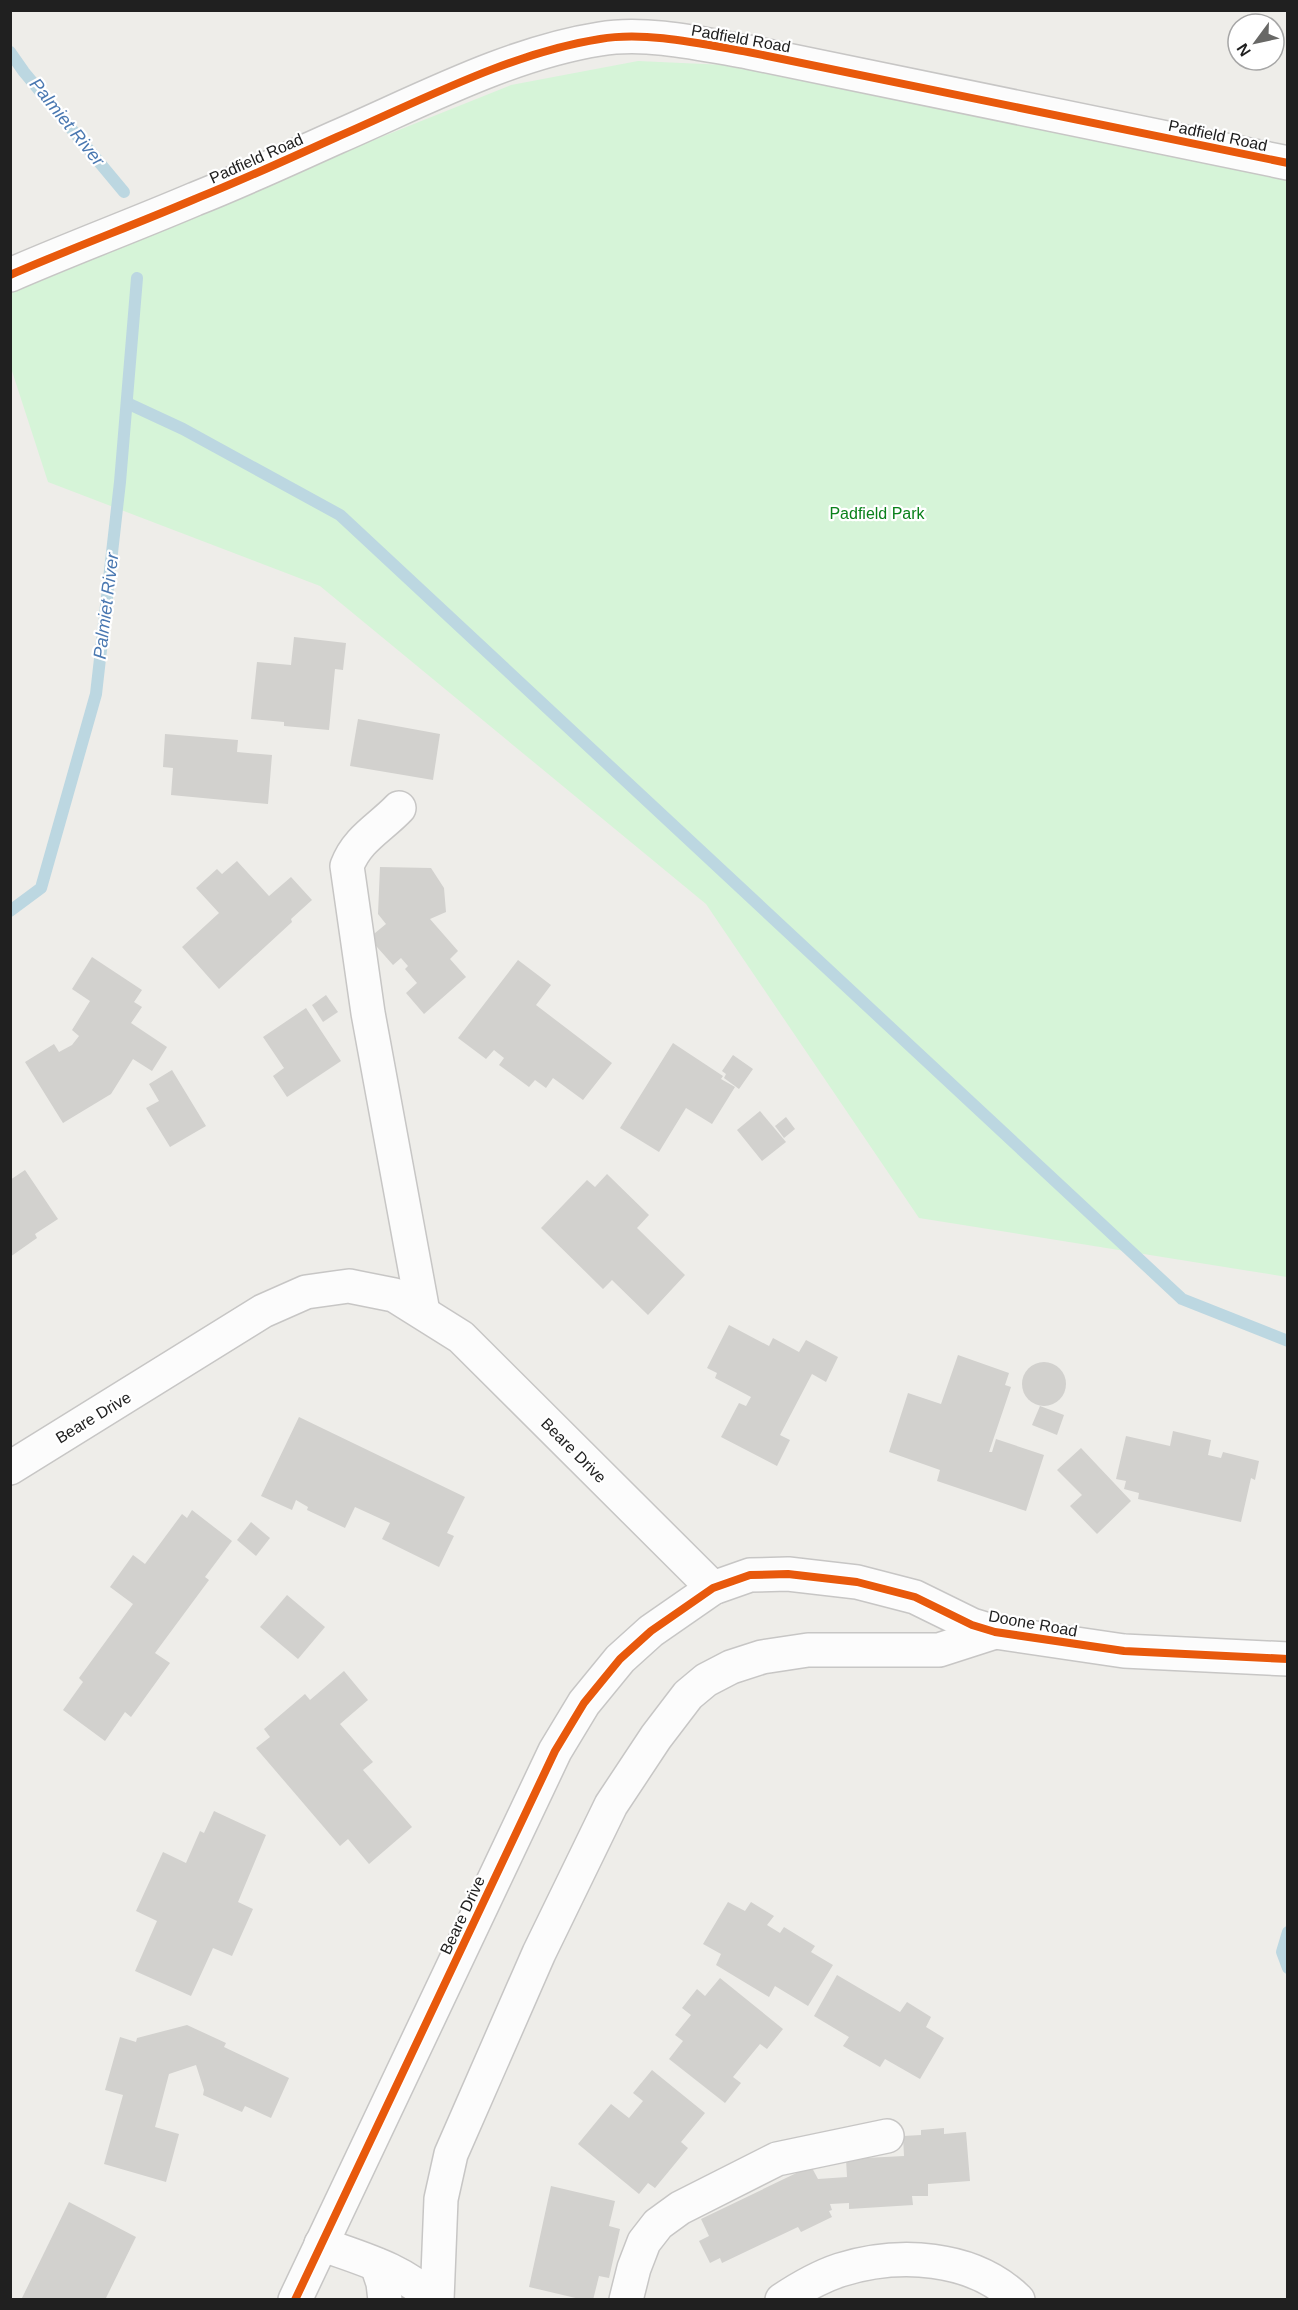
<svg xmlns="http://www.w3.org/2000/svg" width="1298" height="2310" viewBox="0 0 1298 2310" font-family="Helvetica,sans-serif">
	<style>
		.park { fill: #d6f4d8 }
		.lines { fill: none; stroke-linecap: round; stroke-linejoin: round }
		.stream { stroke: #bcd7e1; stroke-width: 12 }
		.building { fill: #d2d1ce }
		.street-casing { stroke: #c7c6c5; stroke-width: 36 }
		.street { stroke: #fcfcfc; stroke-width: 33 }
		.cycleway-casing { stroke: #fff; stroke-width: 11 }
		.cycleway { stroke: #e8590c; stroke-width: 8 }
		.labels { text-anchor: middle; stroke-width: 4.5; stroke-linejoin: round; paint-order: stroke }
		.street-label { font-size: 16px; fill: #202020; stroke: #fff }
		.park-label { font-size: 16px; fill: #0a811b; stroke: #fff }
		.water-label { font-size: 18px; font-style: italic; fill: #4a78b1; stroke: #fff }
	</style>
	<rect width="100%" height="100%" fill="#eeede9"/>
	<polygon class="park" points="638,61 748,66 1287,180 1287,1277 919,1218 706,904 320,586 48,482 11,368 10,294 42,273 511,85"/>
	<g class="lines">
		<g class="stream">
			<polyline points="10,52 24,72 124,192"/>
			<polyline points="127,403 183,429 340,515 1182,1299 1288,1341"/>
			<polyline points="10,911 41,888 96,694 120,482 137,278"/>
			<polyline points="1288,1932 1282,1952 1288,1968"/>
		</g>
	</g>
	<g class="building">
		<polygon points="294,637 346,643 343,670 335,669 329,730 284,726 284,722 251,719 257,662 291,665"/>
		<polygon points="358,719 440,734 433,780 350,766"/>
		<polygon points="165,734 238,740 237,752 272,755 268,804 171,795 173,768 163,767"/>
		<polygon points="237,861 269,896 291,877 312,900 291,919 292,922 219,989 182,947 219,913 196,888 217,869 222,874"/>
		<polygon points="380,867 431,868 444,888 446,912 430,919 458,951 450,959 466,977 424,1014 406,993 417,983 405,969 408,966 401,958 393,965 369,938 386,924 378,914"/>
		<polygon points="92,957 142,990 134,1002 142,1007 131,1023 167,1047 152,1071 133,1059 111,1094 63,1123 25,1062 54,1044 59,1052 72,1045 79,1036 72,1030 90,1001 72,989"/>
		<polygon points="518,960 551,985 536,1005 612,1063 583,1100 553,1078 546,1088 535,1080 529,1087 499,1065 504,1058 494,1050 486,1059 458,1038"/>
		<polygon points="326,995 338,1012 323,1022 312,1005"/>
		<polygon points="306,1008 341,1061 287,1097 273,1076 284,1068 263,1037"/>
		<polygon points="673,1043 723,1076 721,1079 735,1087 712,1124 686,1108 659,1152 620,1128"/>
		<polygon points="733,1055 753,1069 739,1089 724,1078 726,1074 722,1071"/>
		<polygon points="172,1070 206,1126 170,1147 146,1108 159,1101 149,1084"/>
		<polygon points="760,1111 786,1142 762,1161 737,1130"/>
		<polygon points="786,1117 795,1129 784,1138 775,1126"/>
		<polygon points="25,1170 58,1219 35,1234 37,1238 10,1257 10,1180"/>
		<polygon points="607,1174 649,1215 637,1228 685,1275 648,1315 612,1280 603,1289 541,1228 587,1180 595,1187"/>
		<polygon points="729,1325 769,1346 773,1338 799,1352 806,1340 838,1357 826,1382 812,1374 780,1435 790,1440 777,1466 721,1437 739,1403 746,1406 751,1397 715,1378 717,1373 707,1368"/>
		<polygon points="958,1355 1009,1373 1005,1385 1011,1387 989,1452 992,1452 996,1439 1044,1455 1026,1511 937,1481 940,1470 889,1452 908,1393 941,1404"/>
		<circle cx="1044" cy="1384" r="22"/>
		<polygon points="1040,1406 1064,1415 1057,1435 1032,1425"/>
		<polygon points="299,1417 465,1497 447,1533 454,1536 439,1567 382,1539 390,1523 355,1507 345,1528 307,1510 308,1507 296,1500 292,1510 261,1496"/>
		<polygon points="1173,1431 1211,1440 1208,1455 1221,1458 1223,1452 1259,1461 1255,1480 1251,1478 1241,1522 1138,1499 1139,1493 1124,1489 1126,1481 1116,1479 1126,1436 1170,1446"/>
		<polygon points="1081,1448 1131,1501 1097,1534 1070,1506 1082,1495 1057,1470"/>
		<polygon points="192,1510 232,1541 205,1577 209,1580 155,1653 170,1663 131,1717 125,1712 105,1741 63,1710 83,1682 79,1678 133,1604 110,1587 133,1555 145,1564 182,1514 187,1518"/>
		<polygon points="251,1522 270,1538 256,1556 237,1540"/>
		<polygon points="287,1595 325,1627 298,1659 260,1627"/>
		<polygon points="344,1671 368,1700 340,1724 373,1762 363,1770 412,1827 369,1864 348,1839 340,1846 256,1748 270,1737 264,1729 305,1694 310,1700"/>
		<polygon points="214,1811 266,1835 238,1902 253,1909 232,1956 213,1948 191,1996 135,1971 157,1921 136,1911 163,1852 186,1863 200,1831 204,1833"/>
		<polygon points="728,1902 745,1911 751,1902 774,1916 767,1925 780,1933 784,1927 815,1946 811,1952 833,1965 808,2006 775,1986 769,1997 716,1965 721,1954 703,1944"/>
		<polygon points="837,1975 900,2012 907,2002 931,2017 926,2027 944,2038 920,2079 885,2059 880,2067 843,2046 849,2037 814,2016"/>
		<polygon points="720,1978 783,2029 767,2049 760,2044 733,2077 741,2083 725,2103 669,2059 683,2041 675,2035 691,2015 682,2008 697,1989 705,1996"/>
		<polygon points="187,2025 226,2043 224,2047 289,2078 271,2118 245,2106 242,2112 203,2095 204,2090 196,2065 169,2074 155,2127 179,2134 166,2182 104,2164 123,2095 105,2090 120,2037 136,2042 137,2038"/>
		<polygon points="652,2070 705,2113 681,2142 688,2148 655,2188 648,2183 639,2194 578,2144 611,2104 629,2118 643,2101 633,2093"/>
		<polygon points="944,2128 944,2134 966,2132 970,2181 928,2184 928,2196 912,2196 913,2205 849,2209 849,2203 830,2204 832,2210 829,2211 832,2217 801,2232 798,2227 722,2263 720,2258 710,2263 699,2241 709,2236 701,2219 811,2166 818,2179 847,2177 846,2159 904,2156 903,2136 921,2135 921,2130"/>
		<polygon points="551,2186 615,2201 609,2226 620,2229 609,2278 599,2276 593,2300 584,2300 529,2287"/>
		<polygon points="69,2202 136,2237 105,2300 21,2300"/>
	</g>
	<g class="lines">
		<g class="street-casing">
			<g id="street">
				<path d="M 10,275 C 72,248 134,225 195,199 C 243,180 290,158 337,137 C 420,101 510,53 600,39 C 646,31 702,44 748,52 L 1288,163"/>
				<path d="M 399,808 C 380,828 357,839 347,866 L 368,1013 L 423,1312"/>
				<polyline points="10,1468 263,1311 306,1292 349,1286 394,1295 461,1337 713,1588"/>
				<path d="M 321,2244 C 362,2259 402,2269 434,2300"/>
				<polyline points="377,2265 383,2283 385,2300"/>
				<polyline points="295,2300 555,1751 584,1703 620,1659 651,1631 713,1588 750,1575 788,1574 857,1582 915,1597 972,1625 995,1632 1124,1651 1288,1659"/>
				<polyline points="437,2300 441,2199 451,2154 539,1953 611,1805 656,1737 688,1695 706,1680 731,1667 762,1657 808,1650 939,1650 995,1632"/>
				<polyline points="626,2300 634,2268 644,2242 658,2224 680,2208 777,2159 887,2136"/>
				<path d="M 782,2300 C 800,2288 819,2277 840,2270 C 898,2252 972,2255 1018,2300"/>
			</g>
		</g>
		<use href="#street" class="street"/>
		<g class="cycleway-casing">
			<g id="cycleway">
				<path d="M 10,275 C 72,248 134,225 195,199 C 243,180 290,158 337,137 C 420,101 510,53 600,39 C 646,31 702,44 748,52 L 1288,163"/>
				<polyline points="295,2300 555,1751 584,1703 620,1659 651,1631 713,1588 750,1575 788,1574 857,1582 915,1597 972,1625 995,1632 1124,1651 1288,1659"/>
			</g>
		</g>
		<use href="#cycleway" class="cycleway"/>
	</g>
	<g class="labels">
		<g class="street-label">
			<text transform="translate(741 38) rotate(10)" y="6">Padfield Road</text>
			<text transform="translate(1218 135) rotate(12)" y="6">Padfield Road</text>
			<text transform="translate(256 158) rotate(-24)" y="6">Padfield Road</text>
			<text transform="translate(93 1417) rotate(-31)" y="6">Beare Drive</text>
			<text transform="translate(574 1450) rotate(45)" y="6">Beare Drive</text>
			<text transform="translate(1033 1623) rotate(10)" y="6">Doone Road</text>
			<text transform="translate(462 1915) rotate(-65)" y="6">Beare Drive</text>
		</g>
		<g class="park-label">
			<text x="877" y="519">Padfield Park</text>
		</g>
		<g class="water-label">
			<text transform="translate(67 122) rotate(51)" y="6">Palmiet River</text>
			<text transform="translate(106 606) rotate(-83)" y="6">Palmiet River</text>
		</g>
	</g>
	<rect width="1298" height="2310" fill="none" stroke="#202020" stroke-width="24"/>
	<g transform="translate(1256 42) rotate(237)"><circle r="28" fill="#ffffff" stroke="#a6a6a6" stroke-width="1.5"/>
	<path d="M0-4.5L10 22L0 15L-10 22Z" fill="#686866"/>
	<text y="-9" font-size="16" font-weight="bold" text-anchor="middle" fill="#202020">N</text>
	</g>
</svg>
